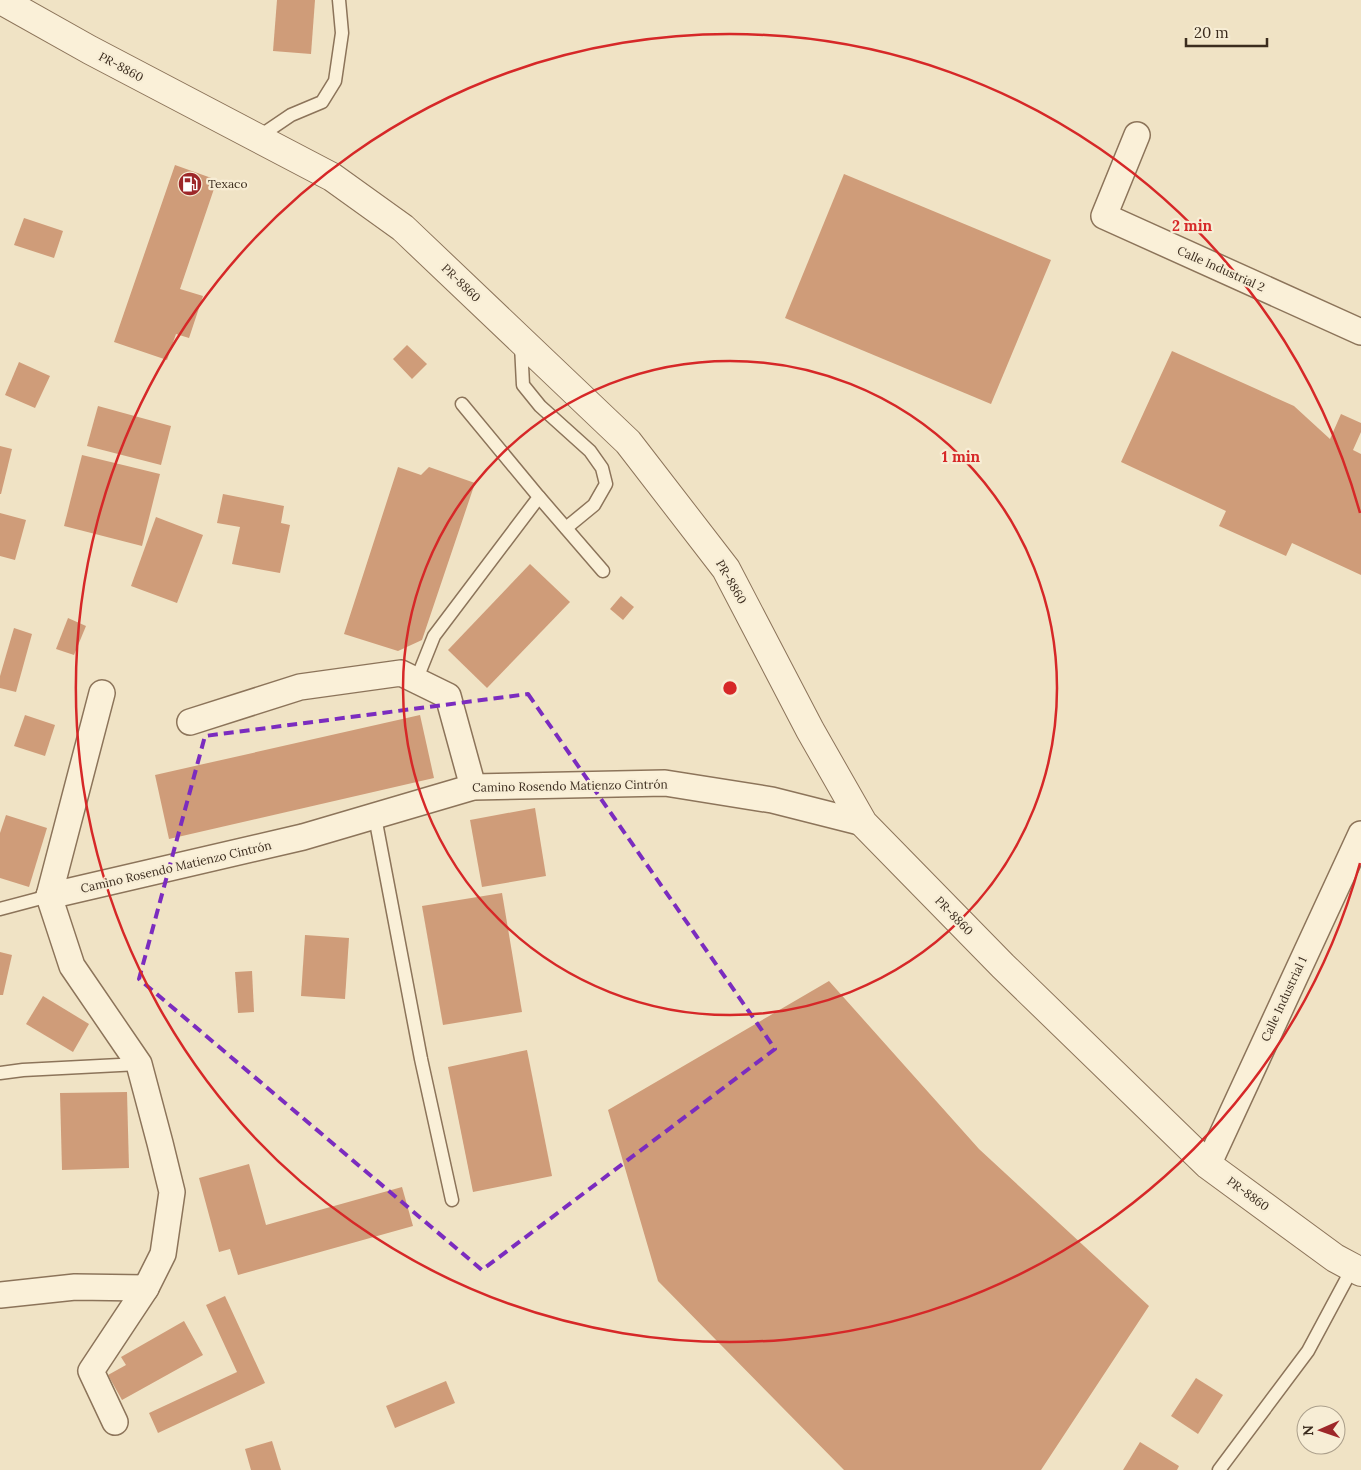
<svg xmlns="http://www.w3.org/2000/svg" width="1361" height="1470" viewBox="0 0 1361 1470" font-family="Lora,serif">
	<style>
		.building { fill: #cf9c79 }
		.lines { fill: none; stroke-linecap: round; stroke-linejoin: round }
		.service-casing { stroke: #8c745a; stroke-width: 15 }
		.minor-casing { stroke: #8c745a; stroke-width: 28 }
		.tertiary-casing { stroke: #8c745a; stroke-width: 30 }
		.service { stroke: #faf0d8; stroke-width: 12 }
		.minor { stroke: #faf0d8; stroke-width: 25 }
		.tertiary { stroke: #faf0d8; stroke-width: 28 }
		.marked { fill: none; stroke: #7b2cbf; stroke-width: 4; stroke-dasharray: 10 6; stroke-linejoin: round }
		.ring { fill: none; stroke: #d62828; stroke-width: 2.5 }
		.labels { text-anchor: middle; stroke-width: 4.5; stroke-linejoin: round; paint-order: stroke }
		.street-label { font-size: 12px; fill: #3b2c1e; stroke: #f7edd5 }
		.poi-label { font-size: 12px; fill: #3b2c1e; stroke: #f7edd5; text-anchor: start }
		.centre { fill: #d62828; stroke: #f7edd5; stroke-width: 2.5 }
		.ring-label { font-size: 15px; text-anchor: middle; font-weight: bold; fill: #d62828; stroke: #f7edd5; stroke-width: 4.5; stroke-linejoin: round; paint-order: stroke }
	</style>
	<rect width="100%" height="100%" fill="#f0e3c5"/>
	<g class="building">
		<polygon points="277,0 315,0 311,54 273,51"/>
		<polygon points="175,165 217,180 180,289 203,296 189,338 176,334 167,360 114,342"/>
		<polygon points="844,174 1051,260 991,404 785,318"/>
		<polygon points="24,218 63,231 54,258 14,245"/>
		<polygon points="407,345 427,364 412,379 393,359"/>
		<polygon points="1172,351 1294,406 1330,439 1341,414 1361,423 1361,432 1353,450 1361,454 1361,575 1292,543 1286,556 1219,526 1226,511 1121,462"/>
		<polygon points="19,362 50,376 35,408 5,395"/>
		<polygon points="98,406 171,426 161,465 87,446"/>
		<polygon points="0,446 12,449 1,494 0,494"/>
		<polygon points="82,455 160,474 142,546 64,526"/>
		<polygon points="398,467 421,475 429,467 475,483 422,640 398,651 344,634"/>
		<polygon points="223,494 284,506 281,523 290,525 280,573 232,564 240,527 217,523"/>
		<polygon points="0,513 26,520 15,560 0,556"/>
		<polygon points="156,517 203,535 177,603 131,586"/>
		<polygon points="530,564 570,602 487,688 448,650"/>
		<polygon points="621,596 634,607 623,620 610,609"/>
		<polygon points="68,618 86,626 74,655 56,649"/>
		<polygon points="14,628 32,634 16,692 0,688 0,676"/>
		<polygon points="25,715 55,725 45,756 14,746"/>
		<polygon points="420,715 434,778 169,839 155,775"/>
		<polygon points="535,808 546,876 482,887 470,820"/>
		<polygon points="6,815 47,828 29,887 0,878 0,833"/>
		<polygon points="502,893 522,1012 443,1025 422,906"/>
		<polygon points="305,935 349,938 345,999 301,996"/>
		<polygon points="0,952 12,955 3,995 0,995"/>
		<polygon points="252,971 254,1012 238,1013 235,972"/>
		<polygon points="829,981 979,1149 1149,1306 1041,1470 844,1470 658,1281 608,1110"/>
		<polygon points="43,996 89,1024 73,1052 26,1024"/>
		<polygon points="527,1050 552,1176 473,1192 448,1067"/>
		<polygon points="127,1092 129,1168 62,1170 60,1093"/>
		<polygon points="249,1164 266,1225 402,1187 413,1226 238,1275 230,1249 219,1252 199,1178"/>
		<polygon points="225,1296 265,1383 158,1433 149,1413 237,1372 206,1305"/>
		<polygon points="184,1321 203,1355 122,1400 108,1375 126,1365 121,1357"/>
		<polygon points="1196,1378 1223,1395 1198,1434 1171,1416"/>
		<polygon points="446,1381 455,1403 395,1428 386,1406"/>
		<polygon points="272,1441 281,1470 251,1470 245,1449"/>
		<polygon points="1140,1442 1179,1466 1177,1470 1123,1470"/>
	</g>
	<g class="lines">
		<g class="service-casing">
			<g id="service">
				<polyline points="257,138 291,115 322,102 335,81 342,33 339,0"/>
				<polyline points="521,345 523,385 540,406 590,451 602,468 606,484 594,505 566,528"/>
				<polyline points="539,497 603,571"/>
				<polyline points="416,681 434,636 539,497 462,404"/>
				<polyline points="375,817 421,1059 452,1200"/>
				<polyline points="0,909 49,896"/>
				<polyline points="0,1073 23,1070 139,1064"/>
				<polyline points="1219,1470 1308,1351 1353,1267"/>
			</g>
		</g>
		<g class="minor-casing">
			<g id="minor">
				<polyline points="1137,135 1104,216 1361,332"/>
				<polyline points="190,722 300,687 401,673 448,696 473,787"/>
				<polyline points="49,896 303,837 473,787 665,783 772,800 863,823"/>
				<polyline points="49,896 102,693"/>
				<polyline points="1208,1165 1361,834"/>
				<polyline points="0,1295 75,1287 146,1288 163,1254 172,1192 160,1143 139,1064 72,966 49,896"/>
				<polyline points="115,1422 91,1371 146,1288"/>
			</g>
		</g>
		<g class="tertiary-casing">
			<polyline id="tertiary" points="1,0 90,50 332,177 403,228 628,442 726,569 810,730 863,823 1003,966 1208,1165 1335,1258 1361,1272"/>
		</g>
		<use href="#service" class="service"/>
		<use href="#minor" class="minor"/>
		<use href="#tertiary" class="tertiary"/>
	</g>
	<path class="marked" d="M 528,694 L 775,1049 L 482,1270 L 139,979 L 205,736 Z"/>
	<g class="ring">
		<circle cx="730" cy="688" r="327"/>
		<path d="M1360 863A654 654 0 1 1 1360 513"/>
	</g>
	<defs>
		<g id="fuel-disc" transform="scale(1.25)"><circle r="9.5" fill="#9d2729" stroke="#f7edd5"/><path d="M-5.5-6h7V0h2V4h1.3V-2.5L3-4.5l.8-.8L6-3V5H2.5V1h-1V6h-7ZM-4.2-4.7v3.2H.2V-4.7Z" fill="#fff"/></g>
	</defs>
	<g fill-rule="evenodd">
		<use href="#fuel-disc" x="190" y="184"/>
	</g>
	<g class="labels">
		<g class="street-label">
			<text transform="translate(121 67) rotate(28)" y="4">PR-8860</text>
			<text transform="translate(1221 269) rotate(24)" y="4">Calle Industrial 2</text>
			<text transform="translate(461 283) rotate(44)" y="4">PR-8860</text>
			<text transform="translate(731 582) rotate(60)" y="4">PR-8860</text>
			<text transform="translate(570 786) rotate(-1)" y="4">Camino Rosendo Matienzo Cintrón</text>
			<text transform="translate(176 867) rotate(-13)" y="4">Camino Rosendo Matienzo Cintrón</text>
			<text transform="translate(954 916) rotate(46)" y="4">PR-8860</text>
			<text transform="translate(1284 999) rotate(-65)" y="4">Calle Industrial 1</text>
			<text transform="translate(1248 1194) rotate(36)" y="4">PR-8860</text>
		</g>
		<g class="poi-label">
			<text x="208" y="188">Texaco</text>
		</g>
	</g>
	<circle cx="730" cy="688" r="8" class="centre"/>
	<g class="ring-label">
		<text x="1192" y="231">2 min</text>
		<text x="961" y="462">1 min</text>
	</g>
	<g transform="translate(1321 1430) rotate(268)"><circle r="24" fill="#f7edd5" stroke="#aca08c"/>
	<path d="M0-4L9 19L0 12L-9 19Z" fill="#9d2729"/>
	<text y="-8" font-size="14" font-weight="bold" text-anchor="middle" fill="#3b2c1e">N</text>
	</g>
	<path d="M1186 38v8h81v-8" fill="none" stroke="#3b2c1e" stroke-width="2.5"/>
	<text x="1194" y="38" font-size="15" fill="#3b2c1e" stroke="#f7edd5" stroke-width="4" paint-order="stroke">20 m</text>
</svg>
